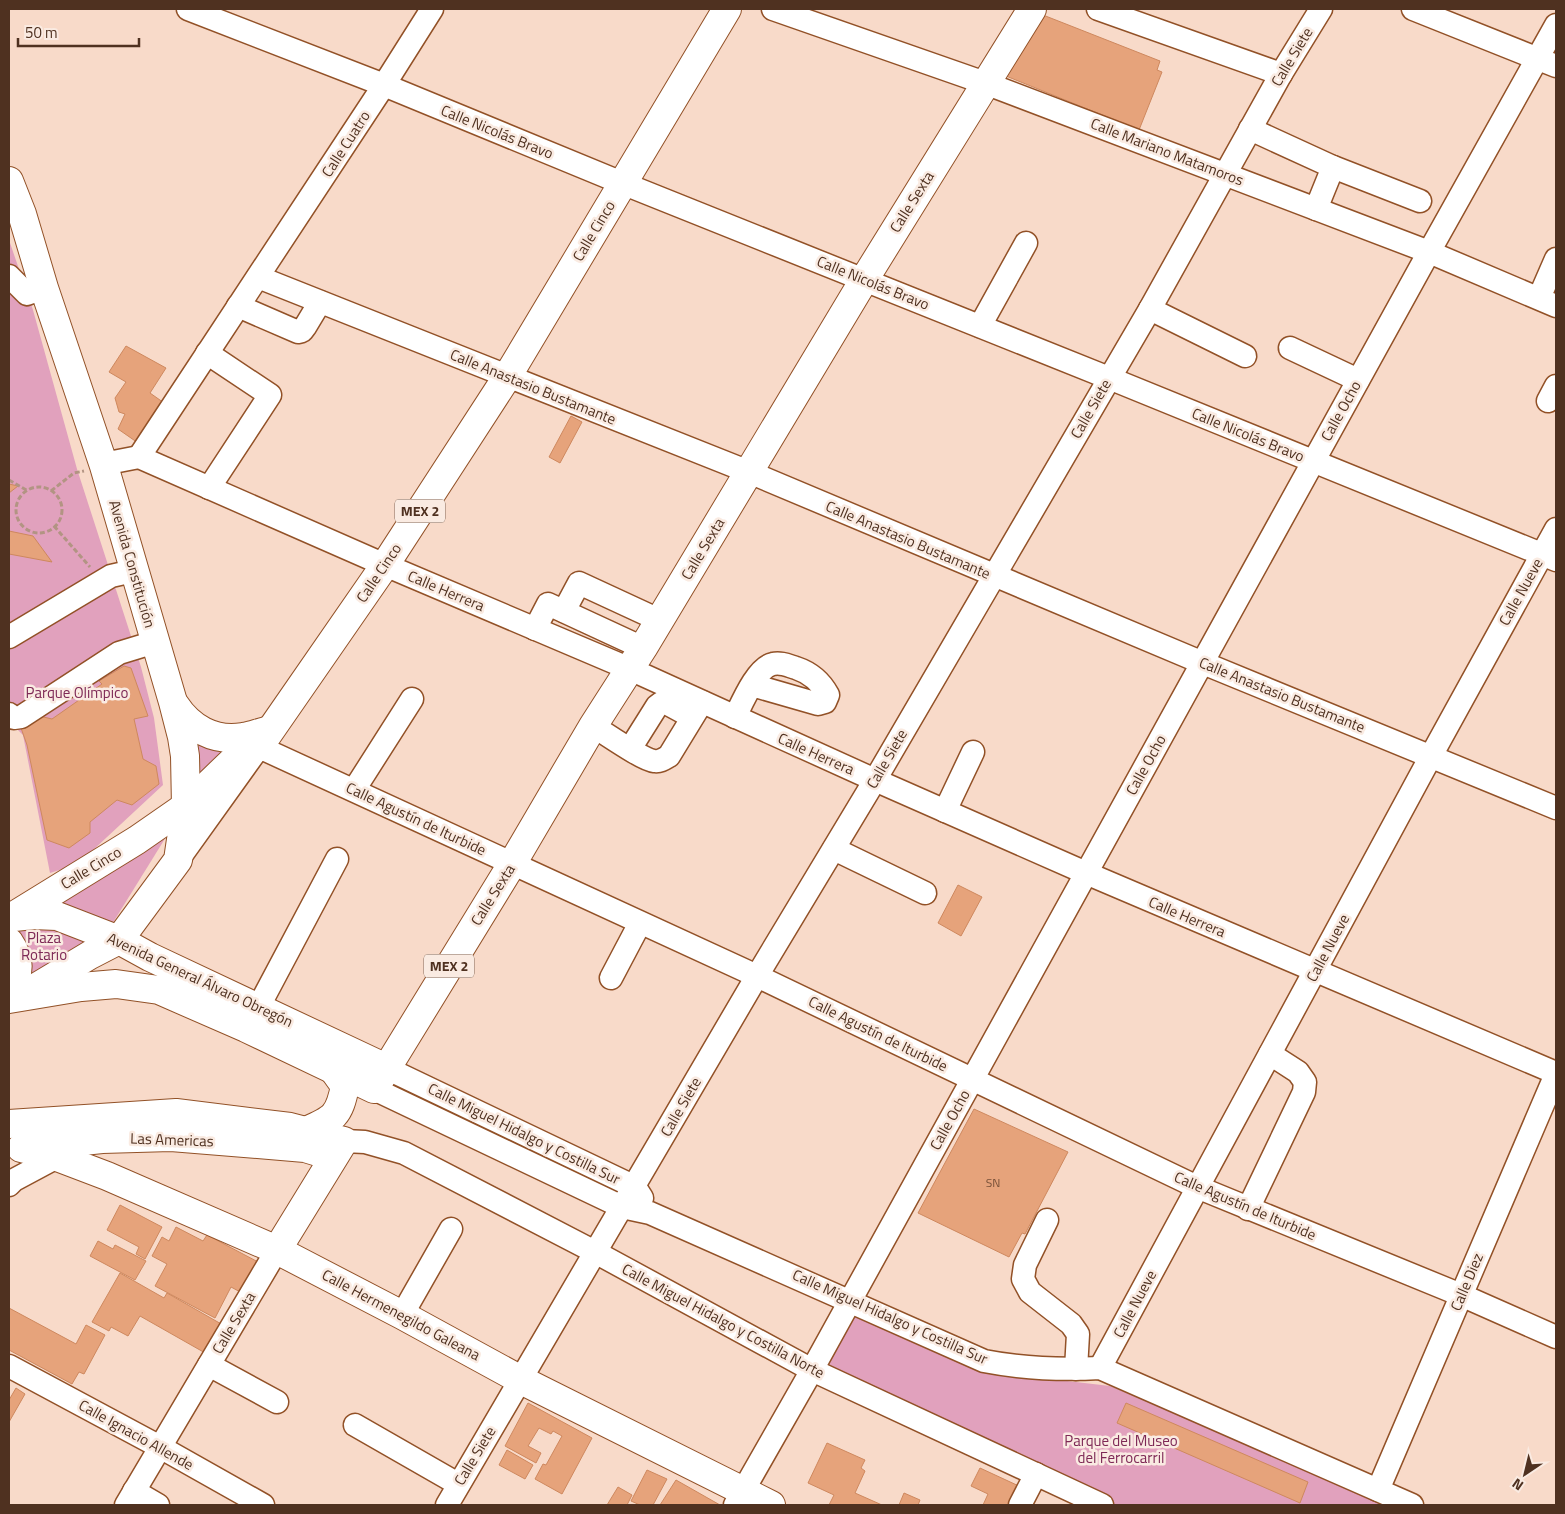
<svg xmlns="http://www.w3.org/2000/svg" width="1565" height="1514" viewBox="0 0 1565 1514" font-family="'Titillium Web',sans-serif">
	<style>
		.green { fill: #e1a1bd }
		.building { fill: #e6a37b; stroke: #ce885e }
		.lines { fill: none; stroke-linecap: round; stroke-linejoin: round }
		.minor-casing { stroke: #925127; stroke-width: 25 }
		.major-casing { stroke: #925127; stroke-width: 30 }
		.path { stroke: #b29483; stroke-width: 3; stroke-dasharray: 5 2.5; stroke-linecap: butt }
		.minor { stroke: #fff; stroke-width: 22 }
		.major { stroke: #fff; stroke-width: 28 }
		.labels { text-anchor: middle; stroke-width: 5; stroke-linejoin: round; paint-order: stroke }
		.number-label { font-size: 12px; fill: #754e37 }
		.shield { fill: #faebe2; stroke: #82695a; stroke-width: 1 }
		.shield-label { font-size: 14px; font-weight: bold; fill: #4f3120 }
		.street-label { font-size: 15px; fill: #4f3120; stroke: #faebe2 }
		.park-label { font-size: 15px; fill: #7e2956; stroke: #faebe2 }
	</style>
	<rect width="100%" height="100%" fill="#f8dac9"/>
	<g class="green">
		<polygon points="9,240 33,310 77,469 141,667 154,718 163,785 78,864 50,873 23,735 9,721"/>
		<polygon points="190,734 237,749 199,781"/>
		<polygon points="166,837 109,929 45,908"/>
		<polygon points="47,926 92,945 35,974 23,976 9,930"/>
		<polygon points="852,1314 998,1373 1110,1386 1398,1505 1111,1505 814,1369"/>
	</g>
	<g class="building">
		<polygon points="1043,15 1160,61 1157,70 1162,72 1139,130 1006,76"/>
		<polygon points="126,346 166,368 150,393 167,405 141,445 118,429 125,414 119,412 115,398 126,382 109,372"/>
		<polygon points="571,416 582,422 560,463 549,457"/>
		<polygon points="9,484 18,486 9,493"/>
		<polygon points="9,531 33,536 52,562 9,554"/>
		<polygon points="124,666 131,668 148,716 134,719 143,759 156,766 159,784 132,805 117,800 90,822 90,833 69,848 47,840 27,745 21,728 35,715 52,719 102,684 99,681"/>
		<polygon points="958,885 982,897 961,936 938,923"/>
		<polygon points="974,1109 1068,1152 1025,1234 1022,1233 1009,1257 918,1213"/>
		<polygon points="120,1205 162,1227 145,1259 136,1254 139,1247 107,1230"/>
		<polygon points="176,1227 203,1241 207,1235 260,1263 244,1294 231,1287 215,1318 155,1286 167,1264 152,1256 162,1237 169,1241"/>
		<polygon points="98,1241 113,1249 115,1245 146,1261 135,1280 90,1256"/>
		<polygon points="120,1273 164,1298 167,1293 223,1325 207,1354 140,1316 128,1336 111,1327 109,1331 92,1322"/>
		<polygon points="9,1308 76,1344 86,1325 105,1335 84,1374 79,1372 72,1384 9,1350"/>
		<polygon points="16,1388 25,1394 9,1422 9,1400"/>
		<polygon points="528,1403 592,1438 562,1494 535,1479 543,1464 546,1465 562,1436 553,1431 551,1434 539,1428 528,1446 541,1453 536,1463 505,1446"/>
		<polygon points="1126,1403 1308,1482 1300,1503 1117,1423"/>
		<polygon points="827,1443 865,1460 861,1468 865,1471 855,1493 882,1505 829,1505 834,1495 808,1483"/>
		<polygon points="507,1450 533,1465 525,1479 499,1465"/>
		<polygon points="980,1468 1021,1487 1012,1505 983,1505 988,1494 971,1486"/>
		<polygon points="647,1470 667,1479 653,1505 640,1505 631,1501"/>
		<polygon points="676,1480 720,1505 660,1505"/>
		<polygon points="618,1487 632,1495 627,1505 607,1505"/>
		<polygon points="904,1493 920,1500 918,1505 899,1505"/>
	</g>
	<g class="lines">
		<g class="minor-casing">
			<g id="minor">
				<polyline points="188,9 384,85 622,183 1109,378 1556,560"/>
				<polyline points="773,9 985,83 1429,252 1556,306"/>
				<polyline points="1098,9 1281,74"/>
				<polyline points="1413,9 1556,66"/>
				<polyline points="1250,129 1333,167"/>
				<polyline points="1316,209 1333,167 1420,201"/>
				<polyline points="9,276 27,294 44,288"/>
				<polyline points="258,277 749,472 1203,663 1556,808"/>
				<polyline points="1539,298 1556,259"/>
				<polyline points="238,306 298,332 302,331 305,327 320,302"/>
				<polyline points="1150,309 1245,356"/>
				<polyline points="980,326 1026,243"/>
				<polyline points="1290,348 1358,380"/>
				<polyline points="207,353 270,395 209,488"/>
				<polyline points="1548,401 1556,386"/>
				<polyline points="139,457 384,85 432,9"/>
				<polyline points="103,464 139,457 385,565 630,669 875,780 1086,873 1556,1073"/>
				<polyline points="564,611 579,583 659,620"/>
				<polyline points="535,629 548,604 643,648"/>
				<polyline points="9,637 111,576 133,571"/>
				<polyline points="9,714 14,718 21,717 119,653 155,642"/>
				<path d="M 735,717 C 742,703 757,667 773,664 C 781,662 789,666 796,668 C 811,673 821,682 828,695 L 825,702 L 818,704 L 752,685"/>
				<path d="M 593,726 C 605,733 643,760 654,761 C 660,762 664,759 669,756 L 702,702"/>
				<polyline points="630,749 657,706 661,703 668,704 692,717"/>
				<polyline points="354,790 412,699"/>
				<polyline points="945,811 973,752"/>
				<polyline points="834,849 925,893"/>
				<polyline points="178,860 259,747 757,976 1197,1187 1461,1295 1556,1337"/>
				<polyline points="611,978 640,923"/>
				<polyline points="258,1008 337,859"/>
				<polyline points="386,1068 635,1187 642,1198"/>
				<path d="M 374,1089 L 622,1207 L 650,1213 L 984,1361 C 1020,1368 1063,1370 1100,1368 L 1412,1505"/>
				<polyline points="344,1141 365,1142 404,1153 595,1252 812,1370 1102,1505"/>
				<polyline points="9,1185 14,1180 57,1157"/>
				<polyline points="1248,1209 1304,1092 1305,1082 1298,1072 1270,1054"/>
				<polyline points="1047,1220 1025,1265 1023,1279 1030,1292 1071,1324 1078,1334 1076,1369"/>
				<polyline points="402,1315 451,1229"/>
				<polyline points="209,1365 277,1402"/>
				<polyline points="9,1366 160,1447 263,1505"/>
				<polyline points="1100,1368 1431,756 1556,529"/>
				<polyline points="355,1425 458,1484"/>
				<polyline points="1378,1490 1556,1074"/>
				<polyline points="134,1491 158,1505"/>
				<polyline points="126,1505 277,1250"/>
				<polyline points="447,1505 757,976 875,780 1150,309 1281,74 1321,9"/>
				<polyline points="735,1505 812,1370 1429,252 1556,25"/>
				<polyline points="1020,1505 1036,1474"/>
			</g>
		</g>
		<g class="major-casing">
			<g id="major">
				<polyline points="9,181 22,214 44,288 104,466 173,702 182,737 185,756 186,806 178,860 119,940 90,955 35,988"/>
				<path d="M 175,705 C 190,728 214,742 243,737 C 251,736 258,733 266,731"/>
				<polyline points="12,917 137,840 186,806 243,751 259,747 385,565 507,377 727,9"/>
				<polyline points="14,917 33,915 57,916 119,940 150,957 386,1068"/>
				<path d="M 9,942 C 20,958 21,974 9,989"/>
				<polyline points="9,999 81,987 116,984 159,990 246,1028 374,1089 512,864 593,726 643,648 864,280 1032,9"/>
				<polyline points="9,1124 176,1113 290,1127 344,1141 277,1250"/>
				<path d="M 306,1131 C 333,1119 339,1117 345,1086 L 335,1072"/>
				<polyline points="35,1146 102,1139 171,1137 305,1148 328,1155"/>
				<polyline points="21,1148 57,1157 107,1176 277,1250 402,1315 521,1380 771,1505"/>
			</g>
		</g>
		<g class="path">
			<polyline points="9,480 28,491"/>
			<circle cx="39" cy="510" r="23"/>
			<polyline points="51,491 74,473 84,471"/>
			<polyline points="54,526 90,567"/>
		</g>
		<use href="#minor" class="minor"/>
		<use href="#major" class="major"/>
	</g>
	<g class="labels">
		<g class="number-label">
			<text x="993" y="1187">SN</text>
		</g>
		<g class="shield">
			<rect x="395" y="499.5" width="50" height="23" rx="4"/>
			<rect x="424" y="954.5" width="50" height="23" rx="4"/>
		</g>
		<g class="shield-label">
			<text x="420" y="516">MEX 2</text>
			<text x="449" y="971">MEX 2</text>
		</g>
		<g class="street-label">
			<text transform="translate(1292 57) rotate(-59)" y="5">Calle Siete</text>
			<text transform="translate(497 132) rotate(22)" y="5">Calle Nicolás Bravo</text>
			<text transform="translate(346 144) rotate(-57)" y="5">Calle Cuatro</text>
			<text transform="translate(1167 152) rotate(21)" y="5">Calle Mariano Matamoros</text>
			<text transform="translate(912 202) rotate(-58)" y="5">Calle Sexta</text>
			<text transform="translate(594 231) rotate(-59)" y="5">Calle Cinco</text>
			<text transform="translate(873 283) rotate(22)" y="5">Calle Nicolás Bravo</text>
			<text transform="translate(533 387) rotate(22)" y="5">Calle Anastasio Bustamante</text>
			<text transform="translate(1091 409) rotate(-60)" y="5">Calle Siete</text>
			<text transform="translate(1341 411) rotate(-61)" y="5">Calle Ocho</text>
			<text transform="translate(1248 435) rotate(22)" y="5">Calle Nicolás Bravo</text>
			<text transform="translate(908 540) rotate(23)" y="5">Calle Anastasio Bustamante</text>
			<text transform="translate(703 549) rotate(-59)" y="5">Calle Sexta</text>
			<text transform="translate(132 564) rotate(74)" y="5">Avenida Constitución</text>
			<text transform="translate(379 573) rotate(-56)" y="5">Calle Cinco</text>
			<text transform="translate(446 591) rotate(23)" y="5">Calle Herrera</text>
			<text transform="translate(1521 592) rotate(-61)" y="5">Calle Nueve</text>
			<text transform="translate(1282 695) rotate(22)" y="5">Calle Anastasio Bustamante</text>
			<text transform="translate(816 754) rotate(24)" y="5">Calle Herrera</text>
			<text transform="translate(887 759) rotate(-60)" y="5">Calle Siete</text>
			<text transform="translate(1146 765) rotate(-61)" y="5">Calle Ocho</text>
			<text transform="translate(416 819) rotate(25)" y="5">Calle Agustín de Iturbide</text>
			<text transform="translate(91 868) rotate(-31)" y="5">Calle Cinco</text>
			<text transform="translate(493 895) rotate(-58)" y="5">Calle Sexta</text>
			<text transform="translate(1187 917) rotate(23)" y="5">Calle Herrera</text>
			<text transform="translate(1328 948) rotate(-62)" y="5">Calle Nueve</text>
			<text transform="translate(200 980) rotate(25)" y="5">Avenida General Álvaro Obregón</text>
			<text transform="translate(878 1034) rotate(26)" y="5">Calle Agustín de Iturbide</text>
			<text transform="translate(681 1107) rotate(-60)" y="5">Calle Siete</text>
			<text transform="translate(950 1120) rotate(-61)" y="5">Calle Ocho</text>
			<text transform="translate(524 1134) rotate(26)" y="5">Calle Miguel Hidalgo y Costilla Sur</text>
			<text transform="translate(172 1140) rotate(2)" y="5">Las Americas</text>
			<text transform="translate(1245 1206) rotate(23)" y="5">Calle Agustín de Iturbide</text>
			<text transform="translate(1467 1282) rotate(-67)" y="5">Calle Diez</text>
			<text transform="translate(1135 1304) rotate(-62)" y="5">Calle Nueve</text>
			<text transform="translate(401 1315) rotate(28)" y="5">Calle Hermenegildo Galeana</text>
			<text transform="translate(890 1317) rotate(24)" y="5">Calle Miguel Hidalgo y Costilla Sur</text>
			<text transform="translate(723 1321) rotate(28)" y="5">Calle Miguel Hidalgo y Costilla Norte</text>
			<text transform="translate(234 1323) rotate(-59)" y="5">Calle Sexta</text>
			<text transform="translate(136 1435) rotate(29)" y="5">Calle Ignacio Allende</text>
			<text transform="translate(475 1456) rotate(-59)" y="5">Calle Siete</text>
		</g>
		<g class="park-label">
			<text x="77" y="698">Parque Olímpico</text>
			<text x="44" y="943">Plaza<tspan x="44" dy="17">Rotario</tspan></text>
			<text x="1121" y="1446">Parque del Museo<tspan x="1121" dy="17">del Ferrocarril</tspan></text>
		</g>
	</g>
	<rect width="1565" height="1514" fill="none" stroke="#4f3120" stroke-width="20"/>
	<g transform="translate(1525 1474) rotate(215)" stroke="#faebe2" stroke-width="4" paint-order="stroke">
	<path d="M0-4L9 19L0 12L-9 19Z" fill="#4f3120"/>
	<text y="-8" font-size="14" font-weight="bold" text-anchor="middle" fill="#4f3120">N</text>
	</g>
	<path d="M18 38v8h121v-8" fill="none" stroke="#4f3120" stroke-width="2.5"/>
	<text x="25" y="38" font-size="15" fill="#4f3120" stroke="#faebe2" stroke-width="4" paint-order="stroke">50 m</text>
</svg>
